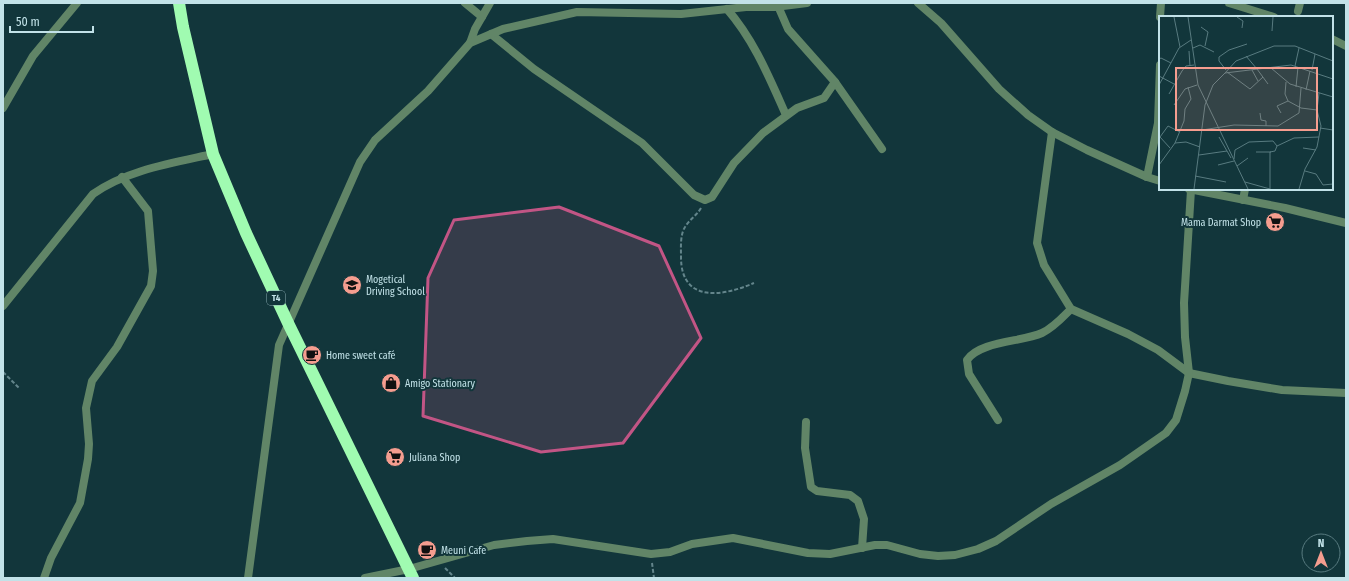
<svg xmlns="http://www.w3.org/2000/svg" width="1349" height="581" viewBox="0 0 1349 581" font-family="'Fira Sans Condensed',sans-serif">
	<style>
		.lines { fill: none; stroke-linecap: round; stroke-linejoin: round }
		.path { stroke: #63858b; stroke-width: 2; stroke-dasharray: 4 2; stroke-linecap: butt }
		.street { stroke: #618567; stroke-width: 8 }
		.highway { stroke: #a0fbb1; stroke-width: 12 }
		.marked { fill: #c25585; fill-opacity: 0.2; stroke: #c25585; stroke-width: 3; stroke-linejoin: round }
		.labels { text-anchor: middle; stroke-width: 4; stroke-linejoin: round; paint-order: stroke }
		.shield { fill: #12363b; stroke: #8daeb4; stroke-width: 1 }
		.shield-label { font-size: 9px; font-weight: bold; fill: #c2e2e8 }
		.poi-label { font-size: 10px; fill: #c2e2e8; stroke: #12363b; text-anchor: start }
		.inset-road { fill: none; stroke: #587b80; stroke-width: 1 }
		.view { fill: #f59d8f; fill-opacity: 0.15; stroke: #f59d8f; stroke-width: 2 }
		.inset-edge { fill: none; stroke: #c2e2e8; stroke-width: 2 }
	</style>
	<rect width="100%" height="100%" fill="#12363b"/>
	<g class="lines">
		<g class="path">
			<path d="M 701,208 C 697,215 689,220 685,227 C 680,235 681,247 681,257 C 681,304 724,296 754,283"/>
			<polyline points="3,372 19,388"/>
			<polyline points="652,563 654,578"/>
			<polyline points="445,568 455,578"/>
		</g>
		<g class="street">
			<polyline points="465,3 482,17"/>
			<polyline points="918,3 941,23 999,89 1028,115 1052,132 1087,150 1147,177 1160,181"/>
			<polyline points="1229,3 1274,17"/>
			<polyline points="778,6 788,29 835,82 882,149"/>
			<path d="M 727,9 C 754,40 769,77 786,115"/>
			<polyline points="1298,11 1300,3"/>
			<polyline points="1160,17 1161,3"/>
			<polyline points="491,34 534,69 642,143 694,195 705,200 712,197 734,163 763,133 797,108 824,98 835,82"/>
			<polyline points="1332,39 1346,46"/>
			<polyline points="470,43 475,29 490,3"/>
			<polyline points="3,108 33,56 77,3"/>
			<polyline points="1052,132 1037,243 1044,265 1071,309 1128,334 1158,350 1189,373 1228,381 1282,390 1346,393"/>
			<polyline points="1147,177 1158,123 1160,65"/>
			<polyline points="1189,189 1285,208 1346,223"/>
			<polyline points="1243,200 1245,189"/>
			<path d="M 3,306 L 93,194 C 127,170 172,163 213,154"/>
			<path d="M 998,420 L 969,374 L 967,360 C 980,341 1022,342 1042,333 C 1053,328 1063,317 1071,309"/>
			<polyline points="806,422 805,448 811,487 817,491 850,495 858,501 864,519 862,548"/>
			<polyline points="44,578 51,558 80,503 88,459 89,444 86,408 92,381 117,347 151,286 153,271 148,211 122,177"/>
			<polyline points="248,578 279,345 360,162 375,140 428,91 470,43 503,29 577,12 681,14 746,7 775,7 807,3"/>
			<polyline points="365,578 409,569 494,545 527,541 553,539 651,554 670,552 692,544 733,538 808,553 830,554 875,545 887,545 920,554 938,556 955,555 978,549 996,541 1051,504 1120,465 1166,433 1176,420 1185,391 1189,373 1185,337 1184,303 1191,190"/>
		</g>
		<polyline class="highway" points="179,3 183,27 213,154 246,233 289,325 413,578"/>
	</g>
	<path class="marked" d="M 559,207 L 659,246 L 701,338 L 623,443 L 541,452 L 423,416 L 428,278 L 454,220 Z"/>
	<defs>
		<g id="supermarket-disc" transform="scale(1)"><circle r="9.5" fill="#f59d8f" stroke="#12363b"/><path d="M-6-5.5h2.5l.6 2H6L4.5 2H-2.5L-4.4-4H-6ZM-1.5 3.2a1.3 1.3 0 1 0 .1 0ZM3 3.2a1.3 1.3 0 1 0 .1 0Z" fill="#111"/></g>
		<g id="university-disc" transform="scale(1)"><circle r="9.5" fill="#f59d8f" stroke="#12363b"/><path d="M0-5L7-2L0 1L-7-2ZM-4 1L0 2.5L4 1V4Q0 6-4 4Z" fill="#111"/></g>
		<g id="cafe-disc" transform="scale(1)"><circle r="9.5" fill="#f59d8f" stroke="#12363b"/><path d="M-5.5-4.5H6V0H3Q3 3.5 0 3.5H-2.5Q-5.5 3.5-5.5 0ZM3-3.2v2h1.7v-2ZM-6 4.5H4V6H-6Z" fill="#111"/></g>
		<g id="shop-disc" transform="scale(1)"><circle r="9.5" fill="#f59d8f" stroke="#12363b"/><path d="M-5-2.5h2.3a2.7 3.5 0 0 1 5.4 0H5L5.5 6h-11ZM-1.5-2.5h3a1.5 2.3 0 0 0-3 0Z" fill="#111"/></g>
	</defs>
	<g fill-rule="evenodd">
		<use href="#supermarket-disc" x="1275" y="222"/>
		<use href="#university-disc" x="352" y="285"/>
		<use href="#cafe-disc" x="312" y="355"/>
		<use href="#shop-disc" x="391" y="383"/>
		<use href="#supermarket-disc" x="395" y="457"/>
		<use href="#cafe-disc" x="427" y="550"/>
	</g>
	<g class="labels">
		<rect class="shield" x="267" y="291" width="18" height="14" rx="3"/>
		<g class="shield-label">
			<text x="276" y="301">T4</text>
		</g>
		<g class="poi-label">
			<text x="1261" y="226" text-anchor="end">Mama Darmat Shop</text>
			<text x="366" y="283">Mogetical<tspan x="366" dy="12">Driving School</tspan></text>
			<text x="326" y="359">Home sweet café</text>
			<text x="405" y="387">Amigo Stationary</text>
			<text x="409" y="461">Juliana Shop</text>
			<text x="441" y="554">Meuni Cafe</text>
		</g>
	</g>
	<g transform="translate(1159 16)">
		<rect width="174" height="174" fill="#12363b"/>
		<path class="inset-road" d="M 15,1 L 21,31M 29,1 L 39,69 L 89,173M 78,1 L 84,5 L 83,12M 42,11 L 49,16 L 46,30M 113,15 L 114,1M 34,32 L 41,29 L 55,36M 30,35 L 31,50M 87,40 L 98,53M 0,43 L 2,42 L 12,47M 136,50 L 140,32M 112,52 L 131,68 L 174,81M 98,53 L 109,68M 67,54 L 60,45 L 60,41 L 70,34 L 88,28M 93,54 L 99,65M 153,54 L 156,38M 68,56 L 91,73 L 104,61M 66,57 L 77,45 L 115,30 L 136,30 L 174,45M 0,60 L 15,68M 127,66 L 126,78 L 129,85 L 142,92 L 158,94M 0,69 L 20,32 L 32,24M 137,71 L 139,51M 147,74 L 151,55M 10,78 L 23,55 L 27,50 L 35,49M 15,89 L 26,73 L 38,69M 101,97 L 102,104 L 107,105 L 107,110M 122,97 L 118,90 L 129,85M 161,112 L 174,114M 43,114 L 75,109 L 119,110 L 140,97 L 142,72M 60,121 L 72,142M 16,127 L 25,105 L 26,93 L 32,83 L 29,71M 11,132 L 1,121 L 9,110 L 21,116M 144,132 L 157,134M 97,136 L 112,136M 40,139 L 68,135M 75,143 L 76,134 L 90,126 L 114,125 L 118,130M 0,149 L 16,127 L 27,126 L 41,131M 59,149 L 75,145M 78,150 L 89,142M 146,155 L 157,158 L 164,169 L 174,168M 36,160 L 67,166M 86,166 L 111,173 L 111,136 L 116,135 L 118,130 L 135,122 L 160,121M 35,173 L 46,89 L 54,69 L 66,57 L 132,49 L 174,63M 140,173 L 146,153 L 158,131 L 162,110 L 158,94 L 160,77"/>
		<path class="view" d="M 17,52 L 158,52 L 158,114 L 17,114 Z"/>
		<rect width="174" height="174" class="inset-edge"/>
	</g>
	<rect width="1349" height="581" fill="none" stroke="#c2e2e8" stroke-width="8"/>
	<g transform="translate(1321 553)"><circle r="19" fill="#12363b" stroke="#587b80"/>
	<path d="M0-3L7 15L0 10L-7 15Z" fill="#f59d8f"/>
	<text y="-6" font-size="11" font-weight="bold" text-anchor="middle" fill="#c2e2e8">N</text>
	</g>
	<path d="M10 26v6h83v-6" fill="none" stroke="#c2e2e8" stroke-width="2"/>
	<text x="16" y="26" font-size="12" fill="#c2e2e8" stroke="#12363b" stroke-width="3" paint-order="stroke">50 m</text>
</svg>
